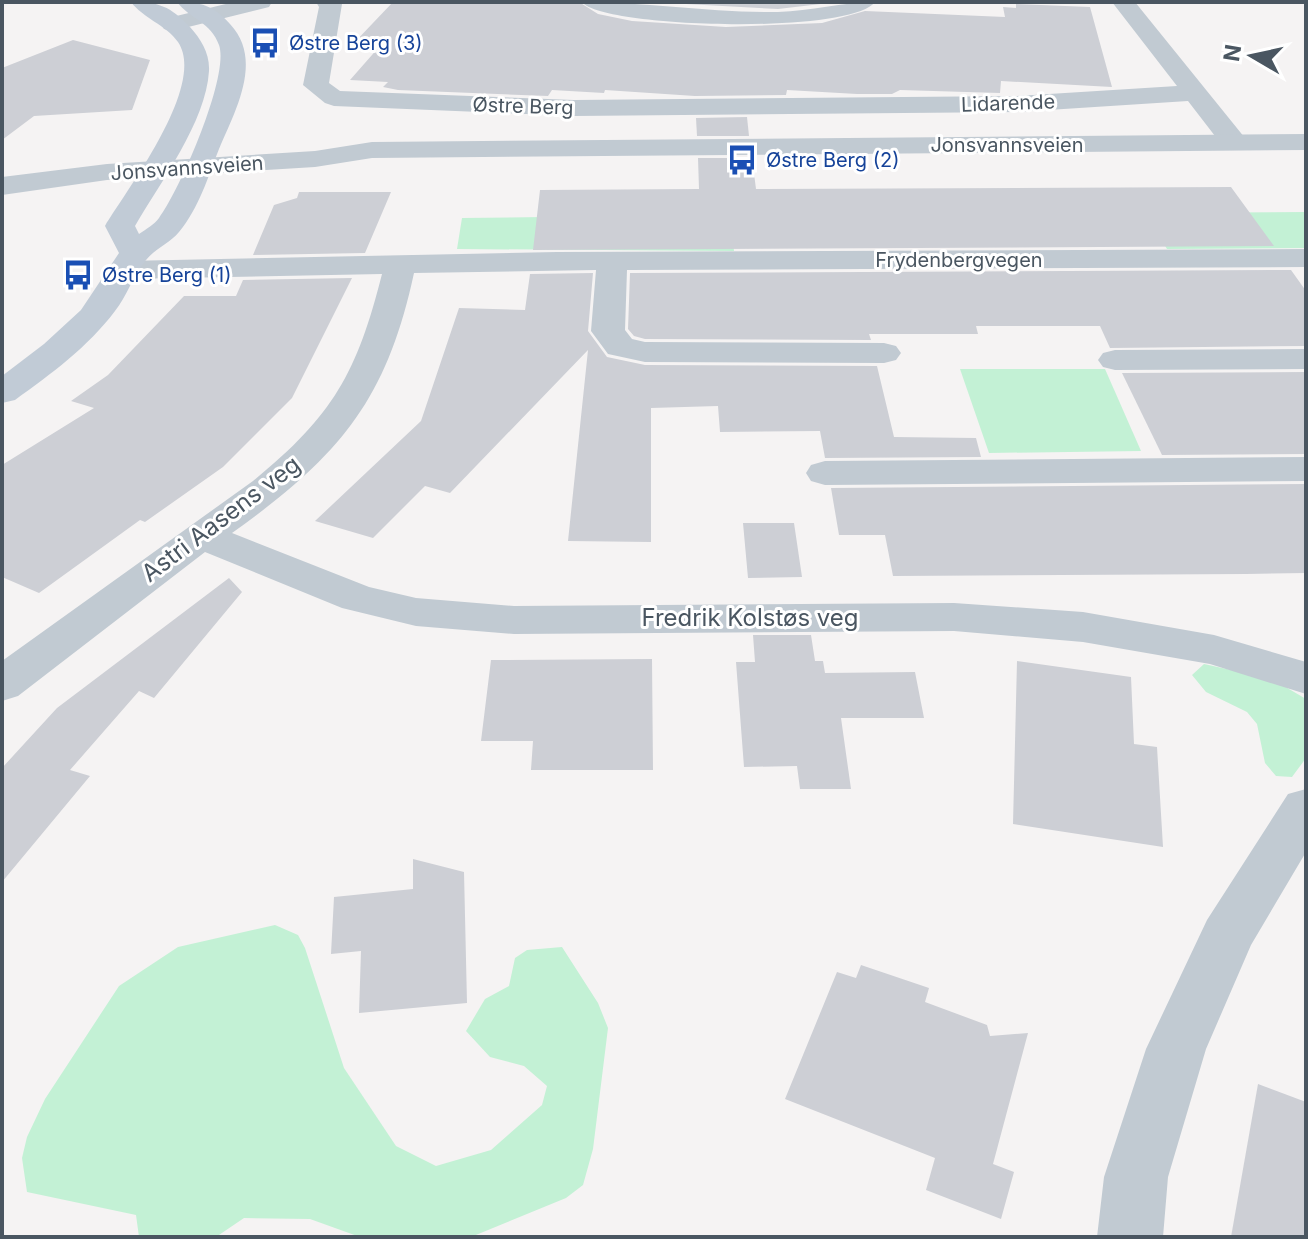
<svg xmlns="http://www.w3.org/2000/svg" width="1308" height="1239" viewBox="0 0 1308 1239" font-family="Inter,sans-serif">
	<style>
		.green { fill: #c3f1d5 }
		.building { fill: #cdcfd5 }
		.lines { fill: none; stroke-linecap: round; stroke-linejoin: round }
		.minor { fill: #c1cad2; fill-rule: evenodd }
		.tertiary { fill: #c1cad2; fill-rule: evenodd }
		.secondary { fill: #c1cbd6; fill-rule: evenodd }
		.labels { text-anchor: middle; stroke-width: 6; stroke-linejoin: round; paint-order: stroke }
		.far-transit-label { font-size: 20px; fill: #164399; stroke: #fff; text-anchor: start }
		.far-street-label { font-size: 20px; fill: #4a5661; stroke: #fff }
		.street-label { font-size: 24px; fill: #4a5661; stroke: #fff }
	</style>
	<rect width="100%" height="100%" fill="#f5f3f3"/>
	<g class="green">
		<polygon points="1306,212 1306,248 1167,249 1145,213"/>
		<polygon points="695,215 730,217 734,251 457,249 462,218"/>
		<polygon points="960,369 1105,369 1141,451 989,453"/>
		<polygon points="1204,664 1272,679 1306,699 1306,758 1292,777 1276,776 1265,763 1257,724 1247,712 1206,692 1192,675"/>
		<polygon points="275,925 298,935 305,948 344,1068 396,1146 436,1166 491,1150 542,1105 547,1086 524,1066 490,1057 466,1031 485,999 509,986 515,958 527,950 562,947 598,1003 608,1028 593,1149 583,1185 566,1198 471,1237 360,1237 310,1219 244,1218 216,1237 139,1237 136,1215 27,1192 22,1158 27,1137 45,1099 119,986 178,947"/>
	</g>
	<g class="building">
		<polygon points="393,2 579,2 598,14 632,21 726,27 822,23 865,11 1005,17 1003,7 1016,8 1016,4 1090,7 1112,87 1001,81 1000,93 900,90 892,94 857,94 787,90 786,95 695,96 605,90 604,93 552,90 548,96 398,90 383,87 388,82 350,80 379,47 352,45"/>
		<polygon points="649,2 838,2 778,9"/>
		<polygon points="73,40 150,60 132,110 34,116 2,140 2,68"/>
		<polygon points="747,117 749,136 697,136 696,118"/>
		<polygon points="698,158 752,158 756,189 1231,187 1274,246 533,250 540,190 699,189"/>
		<polygon points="299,192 391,192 365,253 253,255 274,205 297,198"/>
		<polygon points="1291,270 1306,291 1306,346 1110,348 1100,326 976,326 978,334 869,334 871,340 645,339 634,336 628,329 630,273"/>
		<polygon points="593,273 588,331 607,357 645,365 877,366 894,437 976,438 981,457 825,458 820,431 720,432 718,406 651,408 651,542 568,541 588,350 450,493 425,486 373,538 315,521 421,421 459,308 525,310 530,274"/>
		<polygon points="352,278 292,398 223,467 145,522 140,520 39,593 2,577 2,465 94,408 71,401 108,375 184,296 236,296 243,280"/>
		<polygon points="1306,372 1306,454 1162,455 1122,373"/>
		<polygon points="1306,484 1306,573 1246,574 893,576 885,535 839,535 831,488"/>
		<polygon points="743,523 794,523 802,577 748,578"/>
		<polygon points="229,578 242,592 154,698 139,691 70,770 90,776 2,882 2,768 57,708"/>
		<polygon points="753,635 811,635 815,661 823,661 825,673 915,672 924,718 841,718 851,789 800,789 797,766 744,767 736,662 755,662"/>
		<polygon points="652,659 653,770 531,770 533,741 481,741 491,660"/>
		<polygon points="1017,661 1131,677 1134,744 1157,747 1163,847 1013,824"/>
		<polygon points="413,859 464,872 467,1003 359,1013 361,951 331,954 334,897 413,889"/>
		<polygon points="861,965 929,988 925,1002 987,1025 990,1036 1028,1033 993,1164 1014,1172 1001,1219 926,1190 935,1158 785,1099 837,972 856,978"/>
		<polygon points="1258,1084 1306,1102 1306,1237 1231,1237"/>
	</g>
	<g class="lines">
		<g class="minor">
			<polygon points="234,2 272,2 269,7 172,31 164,29 161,24 164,19"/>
			<polygon points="316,2 342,4 329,83 340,91 574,100 1017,96 1177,86 1112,2 1135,2 1249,143 1245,149 1225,149 1188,101 1017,112 574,116 334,106 325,103 303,85 319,7"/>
			<path d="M 582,2 C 647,2 712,13 778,12 C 811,11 842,2 875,2 C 850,35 602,28 582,2 Z"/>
			<path d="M 1306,249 L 1306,267 L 627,270 L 625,330 L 632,339 L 645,342 L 884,343 L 896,346 L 901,353 L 896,360 L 884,363 L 645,362 L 608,354 L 591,331 L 596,270 L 414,273 C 386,403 338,457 232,533 L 369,587 L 416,598 L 514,606 L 954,603 L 1083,612 L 1214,635 L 1306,662 L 1306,694 L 1210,664 L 1083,642 L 954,631 L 514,634 L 416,626 L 342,608 L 205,552 L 18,696 L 2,701 L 2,661 L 253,481 C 333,416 357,373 382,274 L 125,279 L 114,277 L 109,270 L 114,263 L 125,261 L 557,252 Z"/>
			<polygon points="1306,349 1306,369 1115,370 1103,367 1098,360 1103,353 1115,350"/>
			<polygon points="1306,457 1306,481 825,485 811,481 806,473 811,465 825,461"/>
			<polygon points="1306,789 1306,852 1251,945 1206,1049 1168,1177 1163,1237 1097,1237 1104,1177 1146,1049 1207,920 1288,794"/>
		</g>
		<polygon class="tertiary" points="1306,134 1306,150 372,158 315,167 107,180 2,195 2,177 107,164 315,151 372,142"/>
		<path class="secondary" d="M 131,2 C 159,2 170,6 190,27 C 201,39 210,54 209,71 C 206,122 160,183 135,226 L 139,234 C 146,229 154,225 159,218 C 179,192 230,76 219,45 C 211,22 190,19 177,2 C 201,2 213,5 230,24 C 264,60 235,111 219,149 C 208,177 199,208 179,232 C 169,244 152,250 143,264 C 132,278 127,296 115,311 C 88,347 51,374 15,400 L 2,403 L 2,376 L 44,344 L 81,310 L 119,253 L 105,226 C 128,188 207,85 178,42 C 166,25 143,18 131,2 Z"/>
	</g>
	<defs>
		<g id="bus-bare" transform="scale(2.4)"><path d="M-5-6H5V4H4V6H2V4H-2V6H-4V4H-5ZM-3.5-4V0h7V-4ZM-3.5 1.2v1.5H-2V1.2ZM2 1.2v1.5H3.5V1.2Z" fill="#1a4fb4" stroke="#fff" stroke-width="2.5" paint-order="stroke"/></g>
	</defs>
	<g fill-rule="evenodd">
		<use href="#bus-bare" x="265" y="43"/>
		<use href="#bus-bare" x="742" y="160"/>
		<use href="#bus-bare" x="78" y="275"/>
	</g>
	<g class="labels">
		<g class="far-transit-label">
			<text x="289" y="50">Østre Berg (3)</text>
			<text x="766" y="167">Østre Berg (2)</text>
			<text x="102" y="282">Østre Berg (1)</text>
		</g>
		<g class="far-street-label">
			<text transform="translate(1008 103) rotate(-2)" y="7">Lidarende</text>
			<text transform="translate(523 106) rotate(2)" y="7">Østre Berg</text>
			<text x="1007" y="152">Jonsvannsveien</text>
			<text transform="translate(187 168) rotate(-4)" y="7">Jonsvannsveien</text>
			<text x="959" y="267">Frydenbergvegen</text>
		</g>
		<g class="street-label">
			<text transform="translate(221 519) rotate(-37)" y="8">Astri Aasens veg</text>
			<text x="750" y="626">Fredrik Kolstøs veg</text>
		</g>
	</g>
	<rect width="1308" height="1239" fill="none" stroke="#4a5661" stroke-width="8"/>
	<g transform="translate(1252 56) rotate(279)" stroke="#ffffff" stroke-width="6" paint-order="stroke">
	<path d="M0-6L14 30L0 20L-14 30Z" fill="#4a5661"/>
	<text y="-12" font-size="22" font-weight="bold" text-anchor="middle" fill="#4a5661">N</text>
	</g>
</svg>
